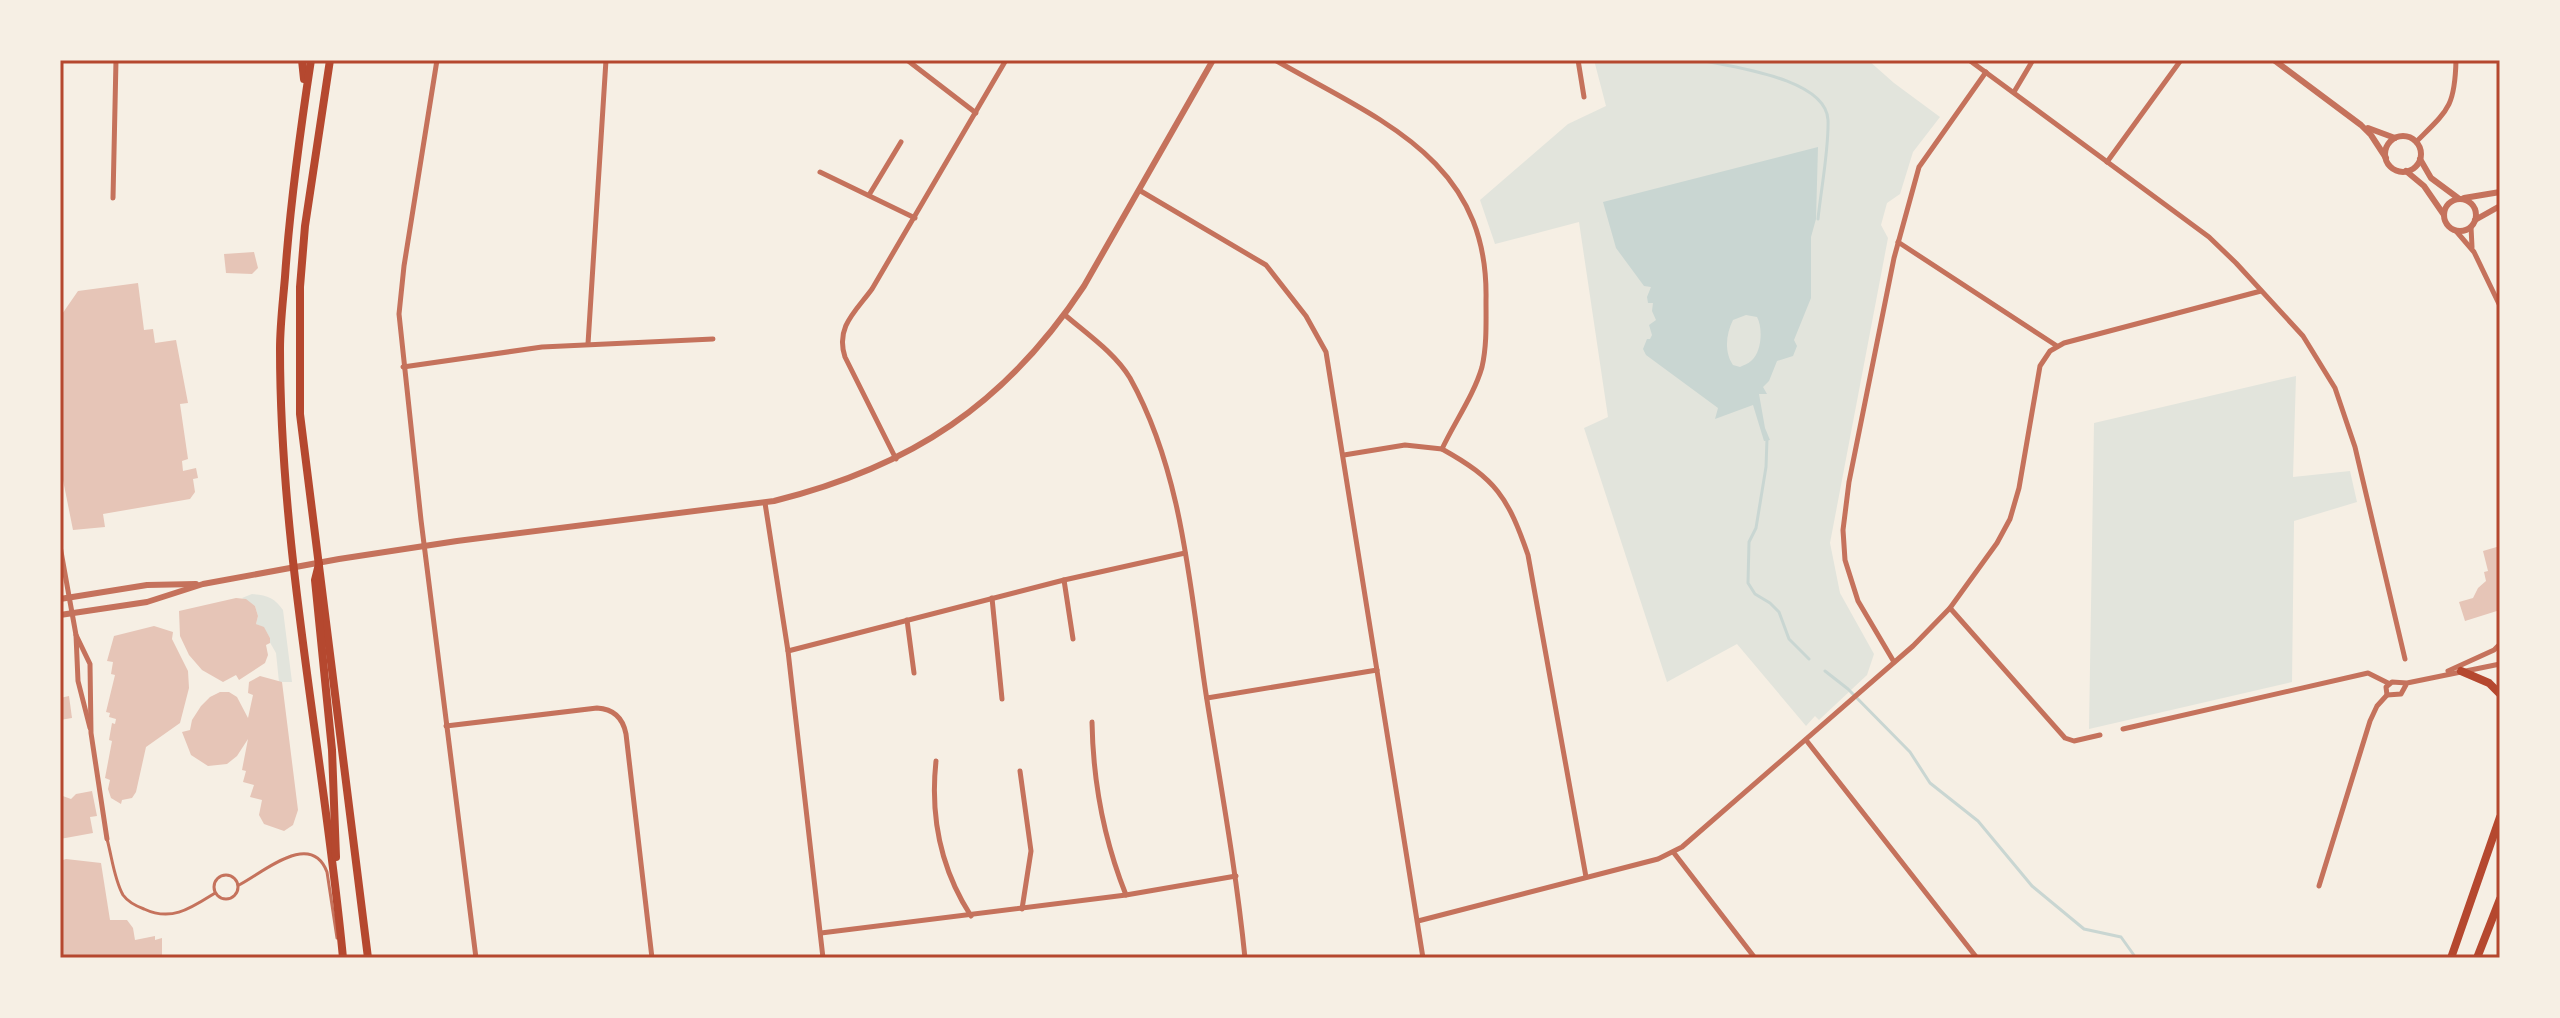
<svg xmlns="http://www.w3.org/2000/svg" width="2560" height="1018" viewBox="0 0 2560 1018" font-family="'Source Sans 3',sans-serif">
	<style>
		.green { fill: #e2e4dc }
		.water { fill: #c9d6d2; fill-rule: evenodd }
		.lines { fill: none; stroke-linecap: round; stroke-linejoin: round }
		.stream { stroke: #c9d6d2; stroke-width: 3 }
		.building { fill: #e6c5b7 }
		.service { stroke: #c5725c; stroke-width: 3 }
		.minor { stroke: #c5725c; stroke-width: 5 }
		.tertiary { stroke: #c5725c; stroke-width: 6 }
		.primary { stroke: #b5482f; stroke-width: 8 }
		.neatline { fill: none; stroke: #b5482f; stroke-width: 3 }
	</style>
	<rect width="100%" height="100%" fill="#f6efe4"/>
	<g class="green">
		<polygon points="1594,60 1868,60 1894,83 1940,117 1913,152 1900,194 1887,203 1881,225 1888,238 1830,543 1840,593 1874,654 1867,675 1819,720 1815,716 1806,726 1737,644 1667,682 1584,428 1608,417 1579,222 1495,244 1480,200 1568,124 1606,106"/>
		<polygon points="2296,376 2293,477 2350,471 2357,502 2294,521 2292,682 2089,729 2094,423"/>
		<path d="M 252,594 C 267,595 275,598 283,610 L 292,682 L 279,682 L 276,653 L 268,639 L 270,638 L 264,628 L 256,624 L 258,616 L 255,606 L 242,598 Z"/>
	</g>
	<path class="water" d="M 1818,147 L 1816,219 L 1811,237 L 1811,298 L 1794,340 L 1797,346 L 1793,356 L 1777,361 L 1769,381 L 1763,387 L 1767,394 L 1759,394 L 1765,428 L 1770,440 L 1764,441 L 1753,405 L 1715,419 L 1718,408 L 1646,355 L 1643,349 L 1647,339 L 1650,339 L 1652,335 L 1649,325 L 1656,320 L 1652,311 L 1653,303 L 1648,303 L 1647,297 L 1651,287 L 1644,286 L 1616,248 L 1603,202 ZM 1746,315 L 1757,317 C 1763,328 1762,352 1751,361 C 1748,364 1743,365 1740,367 L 1733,365 C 1724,352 1726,334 1733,320 Z"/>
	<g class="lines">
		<g class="stream">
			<path d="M 1700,60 C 1731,67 1826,78 1828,120 C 1829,149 1821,189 1818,219"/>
			<polyline points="1767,439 1766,467 1756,528 1749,542 1748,583 1755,594 1770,603 1779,612 1789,639 1809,659"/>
			<polyline points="1825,671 1848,689 1910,752 1930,783 1978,821 2032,886 2084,929 2121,937 2136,958"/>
		</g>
	</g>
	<g class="building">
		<polygon points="254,252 258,268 252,274 226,273 224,254"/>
		<polygon points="138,283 144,330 153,329 155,343 176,340 188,403 180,404 188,459 182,461 183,471 196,468 198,478 193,479 195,492 190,499 103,514 105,527 73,530 60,465 60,317 78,291"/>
		<polygon points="2500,546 2500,610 2465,621 2459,602 2473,598 2478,588 2486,581 2484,572 2488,571 2483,551"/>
		<polygon points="236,598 246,599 255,606 258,616 256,624 264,627 270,638 270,643 266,645 268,655 265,663 239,680 236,675 223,682 202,670 189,655 180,636 179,611"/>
		<polygon points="154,626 173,632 172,639 188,671 189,688 180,723 146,747 136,792 132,798 122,800 121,804 111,798 108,789 110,780 105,778 112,741 109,740 112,723 115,724 116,719 109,717 110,713 106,712 115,675 111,674 113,662 107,661 114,636"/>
		<polygon points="260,676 282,682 298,810 293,825 284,831 264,824 259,815 262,800 250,797 254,785 243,782 246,771 242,770 248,739 237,756 227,764 208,766 191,755 182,732 190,730 192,720 201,706 210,697 220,692 229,692 237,697 248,718 253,695 248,693 249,682"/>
		<polygon points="69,696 72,718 60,720 60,698"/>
		<polygon points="92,791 97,816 90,817 93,833 60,839 60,795 71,799 76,794"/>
		<polygon points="66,859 101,863 110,920 127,920 133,928 135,940 155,936 155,940 162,938 162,958 60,958 60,861"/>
	</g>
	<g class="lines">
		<g class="service">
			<path d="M 107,839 C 112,857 114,879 123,895 C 128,902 136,906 144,909 C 172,922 191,908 215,893"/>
			<circle cx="226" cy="887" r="12"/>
			<path d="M 239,885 C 264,872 311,830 327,872 L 337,938"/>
		</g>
		<g class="minor">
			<polyline points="437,60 404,266 399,314 421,520 476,958"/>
			<polyline points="907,60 976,113"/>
			<path d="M 1275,60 C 1379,120 1489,159 1486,300 C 1486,322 1487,345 1482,367 C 1474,395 1454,423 1442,449 C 1496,479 1508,497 1528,555 L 1586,877"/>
			<polyline points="1578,60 1584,97"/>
			<polyline points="1969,60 2209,237 2236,263 2303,336 2335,388 2355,447 2405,659"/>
			<polyline points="2014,92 2033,60"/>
			<path d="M 2416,142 C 2448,110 2455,107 2456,60"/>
			<polyline points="2107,162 2181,60"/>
			<polyline points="820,172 915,218"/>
			<polyline points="1139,190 1266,265 1306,316 1326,352 1423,958"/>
			<polyline points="869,195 901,142"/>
			<polyline points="113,198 116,60"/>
			<polyline points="2471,227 2472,247"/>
			<polyline points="2456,231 2474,252 2500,306"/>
			<polyline points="1898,242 2057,346"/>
			<path d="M 1065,315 C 1087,334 1115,353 1130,378 C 1183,473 1190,589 1206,694 C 1220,782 1236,869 1245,958"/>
			<polyline points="588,344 606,60"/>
			<polyline points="403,367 542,347 713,339"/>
			<polyline points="1344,455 1405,445 1442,449"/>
			<path d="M 896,459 L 845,357 C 835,327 856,311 872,289 L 1006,60"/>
			<polyline points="765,503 788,651 823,958"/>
			<polyline points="60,546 76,635 78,681 90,728"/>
			<polyline points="1064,580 1073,639"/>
			<polyline points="992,598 1002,699"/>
			<polyline points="1950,608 2065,738 2074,741 2100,735"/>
			<polyline points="907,620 914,673"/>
			<polyline points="76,635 90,664 91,733 107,839"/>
			<polyline points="788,651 1064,580 1185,553"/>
			<polyline points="1894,662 1858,601 1845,560 1843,530 1849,482 1894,258 1919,167 1986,72"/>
			<polyline points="2448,671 2494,650 2500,644"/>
			<polyline points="2407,683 2401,694 2387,695 2386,687 2392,682 2407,683 2500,664"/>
			<polyline points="1207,698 1377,670"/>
			<path d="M 1092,722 C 1093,781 1104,840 1126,895"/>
			<path d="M 446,726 L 597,708 C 614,709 623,718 626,734 L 652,958"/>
			<polyline points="2123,729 2368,673 2388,683"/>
			<polyline points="1806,740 1977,958"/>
			<path d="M 936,761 C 930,817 940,868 971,916"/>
			<polyline points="1020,771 1031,851 1022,909"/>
			<polyline points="1674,853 1755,958"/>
			<polyline points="2319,886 2370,721 2377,706 2387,695"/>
			<polyline points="1418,921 1658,859 1682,847 1913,646 1950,608 1997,543 2010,519 2019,488 2040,366 2050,351 2064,343 2261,291"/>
			<polyline points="821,933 1126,895 1236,876"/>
		</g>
		<g class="tertiary">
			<polyline points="2274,60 2361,125 2371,135 2386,158"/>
			<polyline points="2368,128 2395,138"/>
			<circle cx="2403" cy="154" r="18"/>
			<polyline points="2420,159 2431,178 2458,198"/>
			<polyline points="2406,171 2424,186 2444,215"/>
			<polyline points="2464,198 2500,192"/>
			<circle cx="2460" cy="215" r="16"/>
			<polyline points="2475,220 2500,206"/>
			<polyline points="60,599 147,585 196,584"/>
			<path d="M 60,615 L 147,602 L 203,584 L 339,559 L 457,541 L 774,501 C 911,467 1006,404 1084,286 L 1213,60"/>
		</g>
		<g class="primary">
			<polyline points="302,60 304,79"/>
			<path d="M 311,60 C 300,132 290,204 285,277 C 283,301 280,325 280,349 C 280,554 324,755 343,958"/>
			<polyline points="330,60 305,226 300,287 300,414 368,958"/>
			<polyline points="319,564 315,580 332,750 336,857"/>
			<polyline points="2461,671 2489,683 2500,694"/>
			<polyline points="2451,958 2500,817"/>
			<polyline points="2477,958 2500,899"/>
		</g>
	</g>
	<rect width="2560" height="1018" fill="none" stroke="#f6efe4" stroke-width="124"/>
	<rect x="62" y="62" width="2436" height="894" class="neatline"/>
</svg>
